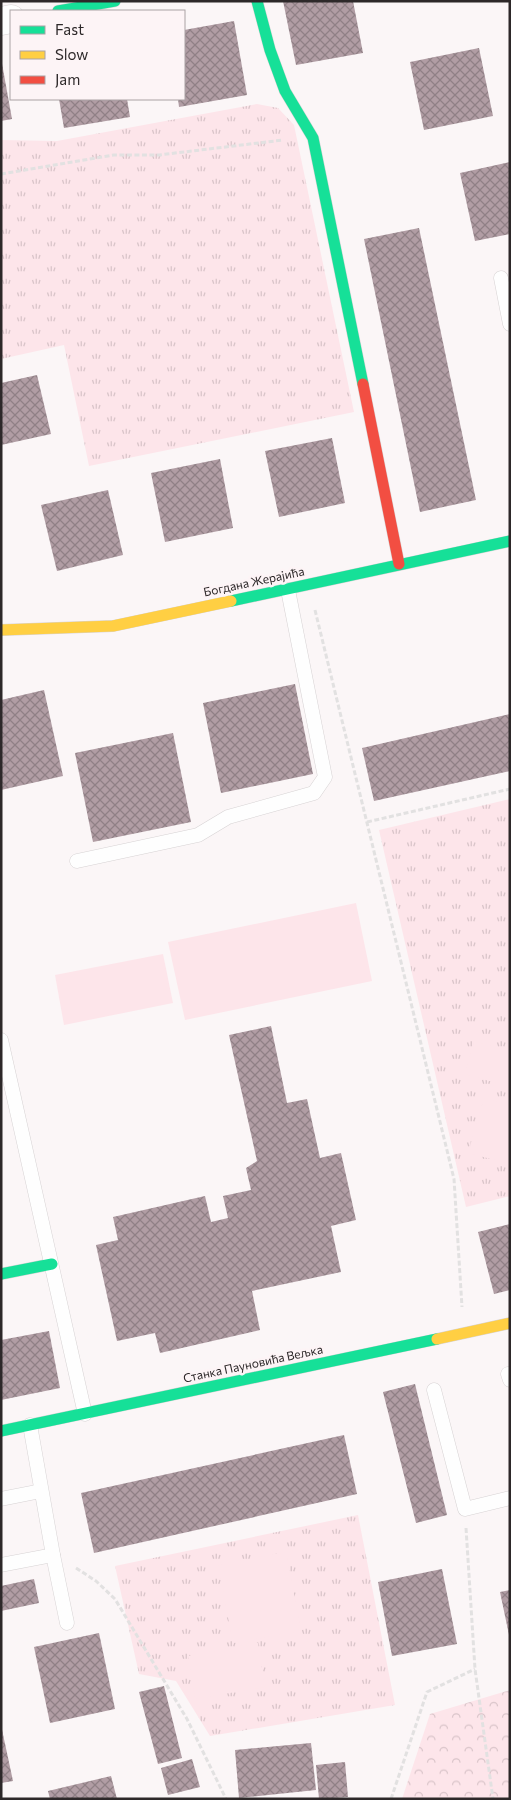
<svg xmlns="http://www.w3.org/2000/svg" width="511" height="1800" viewBox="0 0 511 1800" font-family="Commissioner,sans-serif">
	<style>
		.grass { fill: url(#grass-tufts) }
		.forest { fill: url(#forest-crowns) }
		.garden { fill: #fde5ea }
		.building { fill: url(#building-cross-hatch) }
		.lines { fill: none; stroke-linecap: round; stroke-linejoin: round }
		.lane-casing { stroke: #d7d3d4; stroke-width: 15 }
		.street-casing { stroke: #d7d3d4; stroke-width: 29 }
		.fast-casing { stroke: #d7d3d4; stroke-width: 12 }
		.slow-casing { stroke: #d7d3d4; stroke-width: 12 }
		.jam-casing { stroke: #d7d3d4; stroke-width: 12 }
		.path { stroke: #e2e1e1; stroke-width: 3; stroke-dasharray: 5 2.5; stroke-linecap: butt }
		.lane { stroke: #fefefe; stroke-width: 14 }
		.street { stroke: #fefefe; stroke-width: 28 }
		.fast { stroke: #16e098; stroke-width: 11 }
		.slow { stroke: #ffcf43; stroke-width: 11 }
		.jam { stroke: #f24e42; stroke-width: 11 }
		.labels { text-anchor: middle; stroke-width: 5; stroke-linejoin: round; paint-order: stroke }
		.street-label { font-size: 12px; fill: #2d2829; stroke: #fdf4f6 }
	</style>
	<defs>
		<pattern id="grass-tufts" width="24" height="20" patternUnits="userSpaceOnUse" patternTransform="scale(1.25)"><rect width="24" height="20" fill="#fde5ea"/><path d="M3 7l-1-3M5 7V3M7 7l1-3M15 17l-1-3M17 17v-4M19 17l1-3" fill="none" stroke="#d9c4c9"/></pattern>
		<pattern id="forest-crowns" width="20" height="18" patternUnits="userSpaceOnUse" patternTransform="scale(1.25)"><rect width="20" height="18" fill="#fde5ea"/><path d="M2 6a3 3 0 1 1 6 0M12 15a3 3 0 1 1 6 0" fill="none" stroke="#d9c4c9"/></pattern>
		<pattern id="building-cross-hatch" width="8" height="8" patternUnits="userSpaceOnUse" patternTransform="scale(1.25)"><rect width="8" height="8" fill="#b19da4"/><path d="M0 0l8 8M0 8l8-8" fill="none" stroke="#908086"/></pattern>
	</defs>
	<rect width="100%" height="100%" fill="#fbf6f7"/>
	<g class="grass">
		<polygon points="257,104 278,108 294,125 354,412 89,466 64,345 1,359 1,140 57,141"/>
		<polygon points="510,799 510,1196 466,1207 379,830"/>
		<polygon points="358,1515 395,1705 210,1736 176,1681 139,1674 115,1566"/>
	</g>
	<polygon class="forest" points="510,1690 510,1799 402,1799 430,1714"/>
	<g class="garden">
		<polygon points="356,903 372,981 185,1020 168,942"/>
		<polygon points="163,954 173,1003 64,1025 55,975"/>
		<polygon points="474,1041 510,1051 510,1087 465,1074"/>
		<polygon points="484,1098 510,1105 510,1164 468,1153"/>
		<polygon points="286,1552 301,1631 233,1643 218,1565"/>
		<polygon points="258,1643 265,1687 195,1699 188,1656"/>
	</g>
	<g class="building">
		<polygon points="283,1 353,1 363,53 296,65"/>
		<polygon points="234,21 247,95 179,107 178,99 184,99 184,30"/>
		<polygon points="479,48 493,116 424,130 410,62"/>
		<polygon points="1,58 12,119 1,121"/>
		<polygon points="59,99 127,99 130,117 64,128"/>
		<polygon points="510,162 510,234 475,241 460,173"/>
		<polygon points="419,228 476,500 420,512 364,239"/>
		<polygon points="37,375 51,434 1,445 1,383"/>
		<polygon points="332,438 345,503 279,517 265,451"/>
		<polygon points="220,459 233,528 165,542 151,473"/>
		<polygon points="108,490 123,555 57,571 41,505"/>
		<polygon points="295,684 313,774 221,793 203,703"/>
		<polygon points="44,690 63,776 1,790 1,700"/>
		<polygon points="510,714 510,771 374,801 362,748"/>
		<polygon points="173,733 191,822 93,842 75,753"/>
		<polygon points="271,1026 287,1103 307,1099 320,1158 341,1153 356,1220 331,1226 341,1272 252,1291 260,1330 160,1353 155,1333 117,1341 96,1245 118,1240 113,1217 205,1196 211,1222 228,1218 223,1196 251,1190 246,1168 257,1161 229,1035"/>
		<polygon points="510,1224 510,1290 494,1294 478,1232"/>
		<polygon points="49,1331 60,1388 1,1400 1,1340"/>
		<polygon points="415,1384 447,1515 416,1523 383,1392"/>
		<polygon points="344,1435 357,1494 94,1553 81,1493"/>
		<polygon points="442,1569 457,1644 392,1656 378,1582"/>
		<polygon points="34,1579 39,1603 1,1611 1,1586"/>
		<polygon points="510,1590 510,1635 509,1635 500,1592"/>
		<polygon points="99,1633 115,1709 50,1723 34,1647"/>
		<polygon points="164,1686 182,1758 158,1764 139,1692"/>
		<polygon points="1,1725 13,1781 1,1783"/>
		<polygon points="311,1743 316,1790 239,1798 235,1750"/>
		<polygon points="192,1759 200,1787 168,1795 161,1768"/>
		<polygon points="345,1762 348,1797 319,1799 316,1765"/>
		<polygon points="111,1776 117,1799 50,1799 48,1791"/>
	</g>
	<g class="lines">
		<g class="lane-casing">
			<g id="lane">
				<polyline points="501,278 510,324"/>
				<polyline points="77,861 198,835 228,817 314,793 325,777 288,590"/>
				<polyline points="1,1040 85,1414"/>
				<polyline points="508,1374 510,1380"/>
				<polyline points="434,1390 465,1509 510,1498"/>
				<polyline points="1,1499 41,1491"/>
				<polyline points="53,1555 67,1623"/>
				<polyline points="1,1565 53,1555 30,1425"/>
			</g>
		</g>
		<g class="street-casing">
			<polyline id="street" points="1,21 11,19"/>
		</g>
		<g class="fast-casing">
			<g id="fast">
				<polyline points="257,1 270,50 285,91 313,138 363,384"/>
				<polyline points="58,11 115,1"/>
				<polyline points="231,601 510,541"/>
				<polyline points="1,1274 52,1264"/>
				<polyline points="1,1431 437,1339"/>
			</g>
		</g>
		<g class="slow-casing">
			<g id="slow">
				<polyline points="1,630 113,626 231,601"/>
				<polyline points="437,1339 510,1323"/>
			</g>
		</g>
		<g class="jam-casing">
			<polyline id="jam" points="363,384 399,564"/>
		</g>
		<g class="path">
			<polyline points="1,174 114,155 159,155 283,140"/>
			<polyline points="315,610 454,1179 462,1307"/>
			<polyline points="367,822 510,789"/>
			<polyline points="466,1528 475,1669 493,1799"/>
			<polyline points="76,1568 96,1581 115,1599 187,1719 226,1799"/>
			<polyline points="391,1799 427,1692 475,1669"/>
		</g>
		<use href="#lane" class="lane"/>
		<use href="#street" class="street"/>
		<use href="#fast" class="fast"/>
		<use href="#slow" class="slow"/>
		<use href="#jam" class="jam"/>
	</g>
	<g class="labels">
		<g class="street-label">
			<text transform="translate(254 582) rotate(-12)" y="4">Богдана Жерајића</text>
			<text transform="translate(253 1364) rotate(-12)" y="4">Станка Пауновића Вељка</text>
		</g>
	</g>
	<rect width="511" height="1800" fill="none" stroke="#2d2829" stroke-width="5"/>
	<rect x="10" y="10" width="175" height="90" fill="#fdf4f6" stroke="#aaa2a4"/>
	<rect x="20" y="26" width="25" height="8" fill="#16e098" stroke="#aaa2a4"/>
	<text x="55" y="35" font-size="15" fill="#2d2829">Fast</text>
	<rect x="20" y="51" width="25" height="8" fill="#ffcf43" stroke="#aaa2a4"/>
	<text x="55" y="60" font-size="15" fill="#2d2829">Slow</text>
	<rect x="20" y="76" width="25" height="8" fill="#f24e42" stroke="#aaa2a4"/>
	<text x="55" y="85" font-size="15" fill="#2d2829">Jam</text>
</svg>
